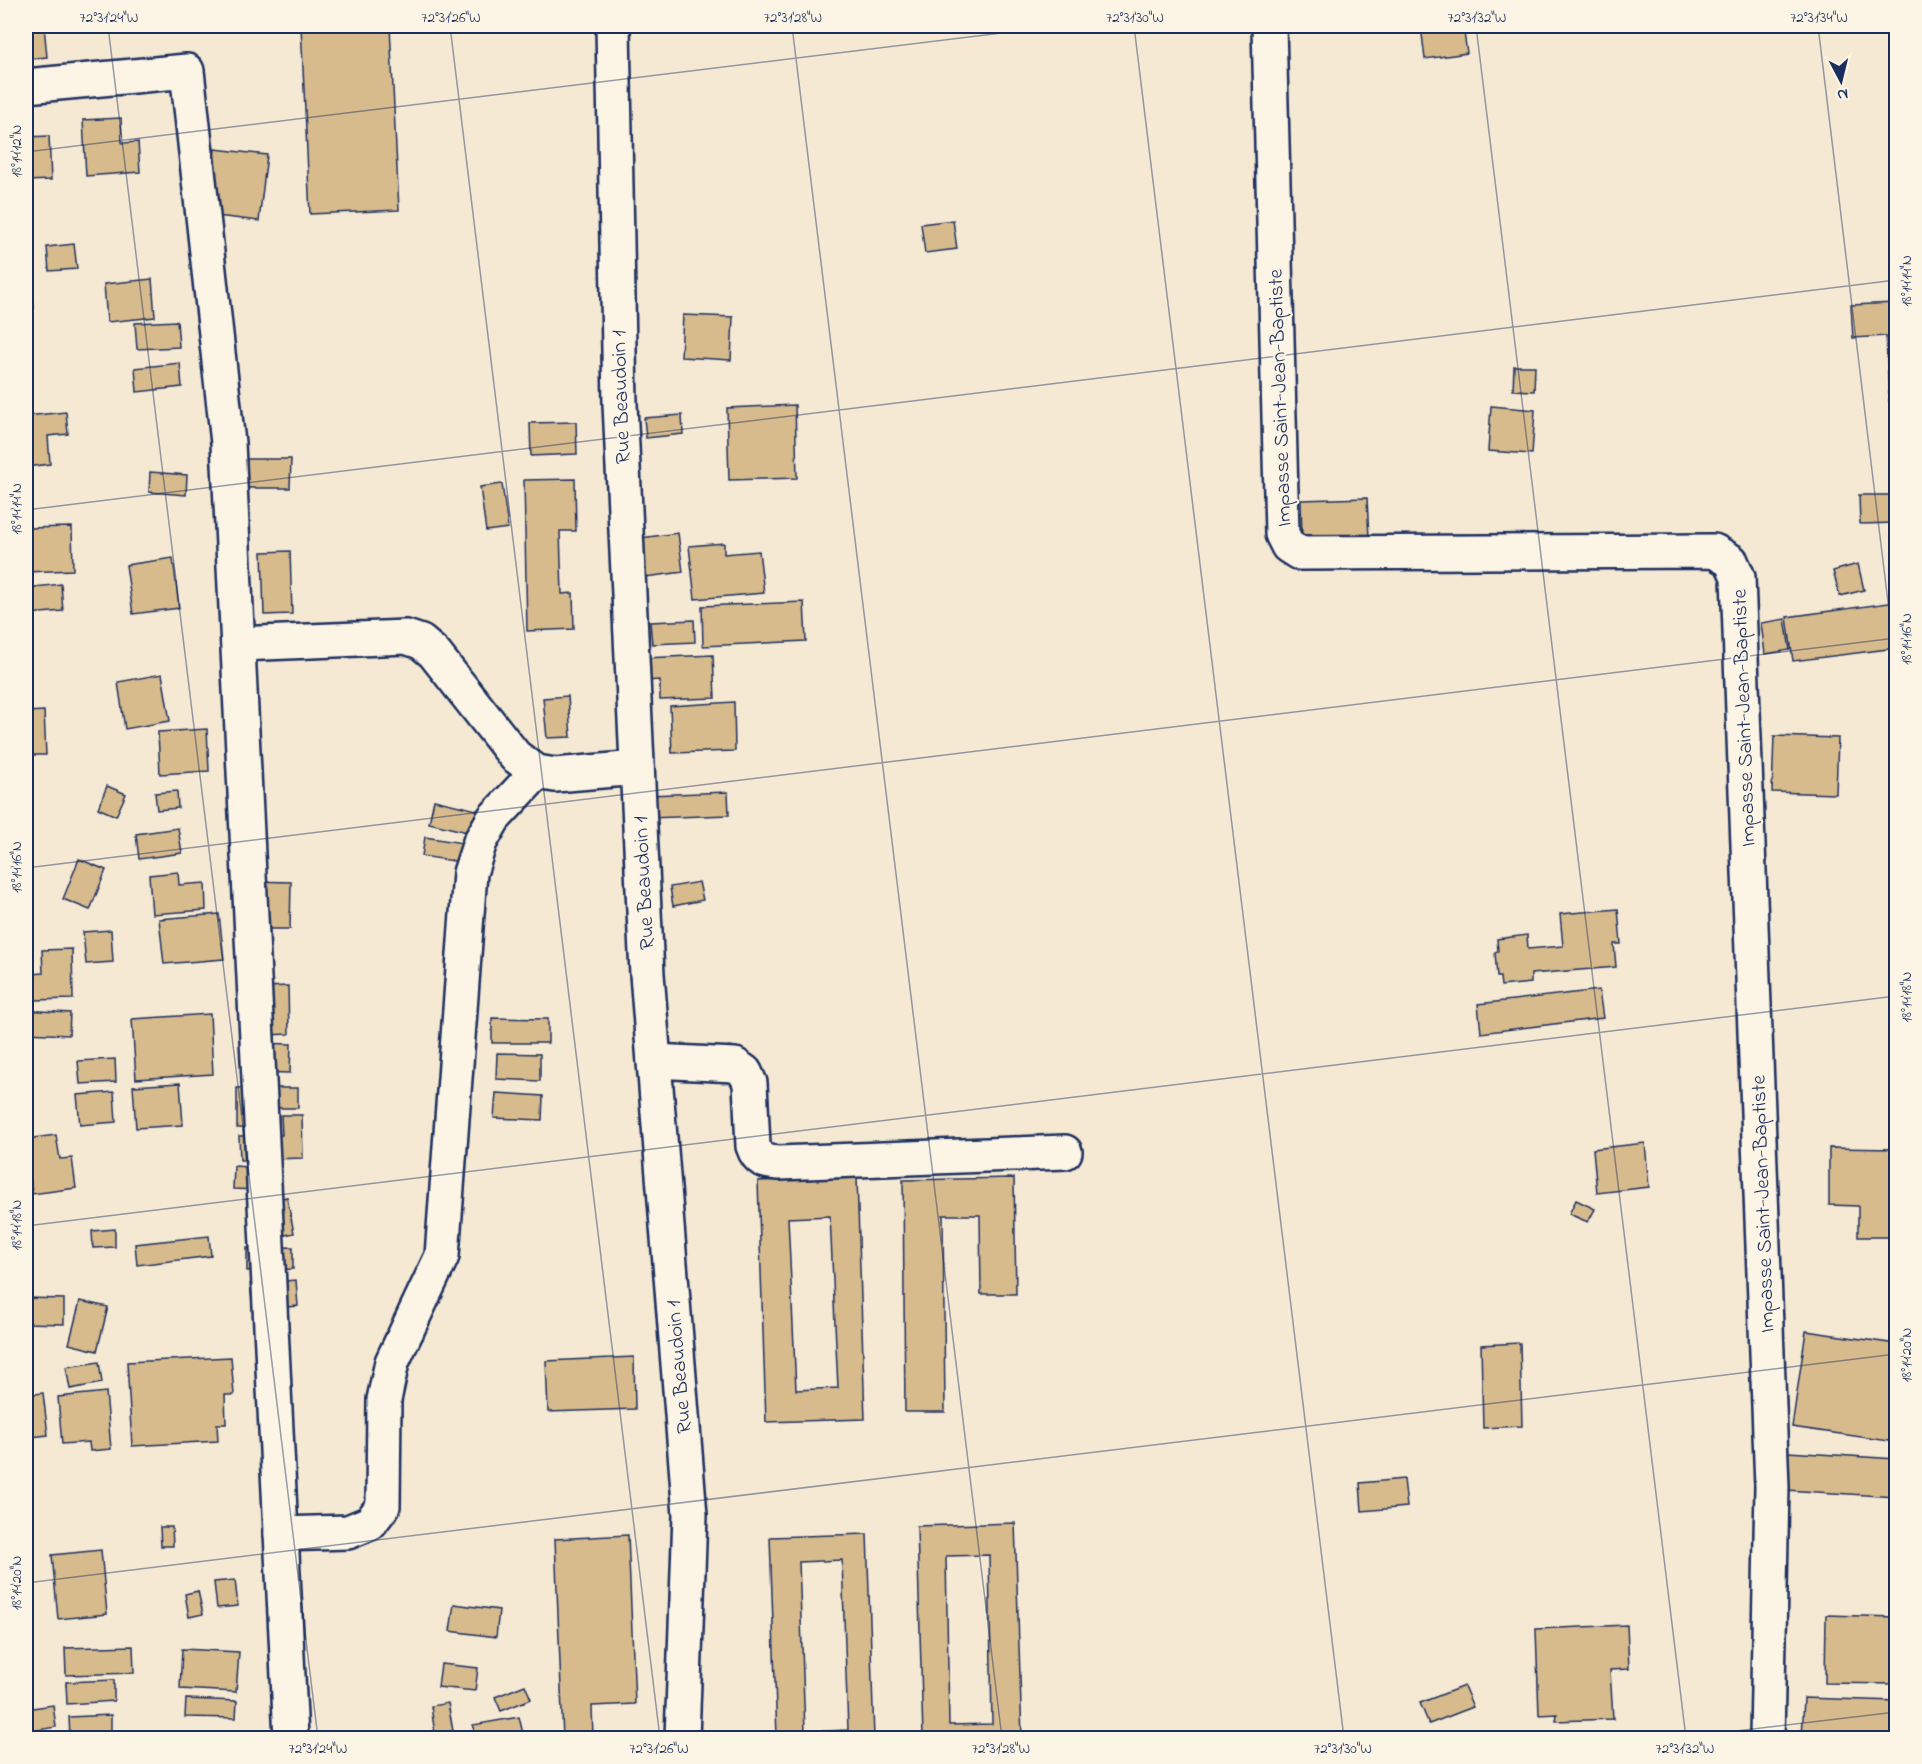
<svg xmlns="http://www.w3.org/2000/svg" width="1922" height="1764" viewBox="0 0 1922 1764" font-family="'Indie Flower',sans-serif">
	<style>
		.building { fill: #d8bb8d; stroke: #1b2f5e; stroke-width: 1.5; fill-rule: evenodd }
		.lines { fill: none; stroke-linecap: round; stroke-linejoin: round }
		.minor-casing { stroke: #1b2f5e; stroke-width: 38 }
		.minor { stroke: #fcf5e5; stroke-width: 33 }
		.ticks { fill: none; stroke: #1b2f5e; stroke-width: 1.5; stroke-opacity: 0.45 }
		.labels { text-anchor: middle; stroke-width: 4.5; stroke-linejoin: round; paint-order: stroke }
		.street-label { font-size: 21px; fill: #1b2f5e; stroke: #fcf5e5 }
		.neatline { fill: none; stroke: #1b2f5e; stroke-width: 2 }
		.ticks-label { font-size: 15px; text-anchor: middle; fill: #1b2f5e }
	</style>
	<rect width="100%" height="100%" fill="#f5e9d3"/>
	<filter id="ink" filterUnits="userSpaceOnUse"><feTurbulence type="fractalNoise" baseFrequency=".0167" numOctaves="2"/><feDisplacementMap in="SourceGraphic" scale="12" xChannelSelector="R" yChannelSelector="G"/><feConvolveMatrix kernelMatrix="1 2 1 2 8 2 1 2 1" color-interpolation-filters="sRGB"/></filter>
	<g filter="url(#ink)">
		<g class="building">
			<polygon points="26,26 44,26 47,57 26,59"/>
			<polygon points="301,26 390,26 399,210 310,214"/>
			<polygon points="1421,26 1463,26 1467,53 1425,59"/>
			<polygon points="121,118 122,143 138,142 140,172 86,176 83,120"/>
			<polygon points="49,136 51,180 26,181 26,137"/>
			<polygon points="215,149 267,155 259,221 208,215"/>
			<polygon points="953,220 957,249 925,253 921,224"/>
			<polygon points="74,244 77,269 49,271 47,247"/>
			<polygon points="26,257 29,257 34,308 26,309"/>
			<polygon points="152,279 155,317 107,322 104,284"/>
			<polygon points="1896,303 1896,402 1889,402 1886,336 1853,338 1851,305"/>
			<polygon points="683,315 733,317 731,360 681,357"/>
			<polygon points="177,321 179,347 137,349 135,323"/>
			<polygon points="180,363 182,387 137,392 135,368"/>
			<polygon points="1514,366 1535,366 1534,391 1513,390"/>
			<polygon points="795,405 797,478 729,480 727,408"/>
			<polygon points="1491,406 1535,410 1532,454 1488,451"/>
			<polygon points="66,412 68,434 48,436 50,464 26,467 26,416"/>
			<polygon points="682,415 683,434 646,438 644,418"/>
			<polygon points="576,422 577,454 531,456 530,423"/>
			<polygon points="234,459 291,459 290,488 233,488"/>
			<polygon points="150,472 187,475 186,495 149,492"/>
			<polygon points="575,479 576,531 560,531 562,594 573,593 574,629 527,631 524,480"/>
			<polygon points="502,484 508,528 486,531 480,487"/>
			<polygon points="1859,495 1896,495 1896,523 1860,524"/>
			<polygon points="1367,498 1369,539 1302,541 1301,500"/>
			<polygon points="72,527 73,570 26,572 26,528"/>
			<polygon points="678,533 683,572 638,578 633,539"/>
			<polygon points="724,543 724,554 759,551 764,593 695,599 689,546"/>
			<polygon points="290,551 292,614 264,615 262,552"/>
			<polygon points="173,558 179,608 133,614 126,565"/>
			<polygon points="1858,564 1864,590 1840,596 1833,571"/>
			<polygon points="61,584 63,611 29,614 27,588"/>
			<polygon points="804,602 806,641 703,646 702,606"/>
			<polygon points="1896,602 1896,648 1793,661 1787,617"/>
			<polygon points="1785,619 1790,650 1765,654 1761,623"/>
			<polygon points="694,620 695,642 652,644 650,622"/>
			<polygon points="713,655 715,698 660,700 660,680 645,681 644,658"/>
			<polygon points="162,674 170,721 125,729 118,682"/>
			<polygon points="568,696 571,737 547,738 543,698"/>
			<polygon points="734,702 735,751 672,753 670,706"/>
			<polygon points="44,711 46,755 26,755 26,712"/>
			<polygon points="207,729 209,771 160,774 158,732"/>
			<polygon points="1774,736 1838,738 1836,794 1772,792"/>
			<polygon points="107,786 126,794 116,816 98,808"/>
			<polygon points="177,791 178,808 157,810 155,793"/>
			<polygon points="728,792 729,815 649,818 648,795"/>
			<polygon points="434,800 481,811 476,834 429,823"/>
			<polygon points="178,828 182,853 139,859 136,834"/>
			<polygon points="425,837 469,844 466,863 422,856"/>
			<polygon points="79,859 106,870 90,910 63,899"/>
			<polygon points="178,872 179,885 205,883 206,910 152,914 149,875"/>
			<polygon points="246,881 291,882 290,929 245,929"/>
			<polygon points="699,882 703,900 673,906 670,887"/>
			<polygon points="1618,909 1621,944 1614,944 1616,967 1531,974 1531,983 1501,986 1500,977 1497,977 1495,952 1498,951 1497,939 1527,935 1528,949 1563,946 1560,914"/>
			<polygon points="219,914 224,959 164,964 159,919"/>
			<polygon points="111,930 113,962 86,964 83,932"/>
			<polygon points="72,949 73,999 33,1000 32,974 43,973 42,950"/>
			<polygon points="288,986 289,1034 266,1035 265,987"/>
			<polygon points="1599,990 1603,1018 1481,1033 1478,1004"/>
			<polygon points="26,1010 70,1013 69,1035 26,1033"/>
			<polygon points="210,1014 213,1074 136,1079 132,1019"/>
			<polygon points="492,1018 548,1019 548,1043 492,1043"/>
			<polygon points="257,1043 291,1044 290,1073 257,1072"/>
			<polygon points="497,1053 540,1054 540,1081 496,1079"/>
			<polygon points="115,1059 116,1082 80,1084 78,1061"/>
			<polygon points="180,1083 183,1125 136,1128 133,1086"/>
			<polygon points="237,1088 298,1088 298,1108 278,1108 278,1128 237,1128"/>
			<polygon points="114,1092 116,1122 80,1125 77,1095"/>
			<polygon points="496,1093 543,1096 542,1120 494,1118"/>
			<polygon points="281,1115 302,1115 303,1158 240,1160 239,1136 282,1135"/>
			<polygon points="56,1135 60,1159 72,1158 76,1188 32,1194 26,1139"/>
			<polygon points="1645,1143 1649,1187 1597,1193 1593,1149"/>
			<polygon points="1829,1148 1896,1149 1896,1237 1858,1237 1858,1206 1829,1205"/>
			<polygon points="234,1166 279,1169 278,1191 233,1189"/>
			<path d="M 857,1178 L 865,1419 L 766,1422 L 758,1181 ZM 830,1216 L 838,1388 L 796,1390 L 788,1218 Z"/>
			<polygon points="1014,1178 1016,1294 981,1294 980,1215 943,1215 945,1412 905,1412 903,1180"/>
			<polygon points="287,1197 294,1233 273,1238 253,1231 247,1206"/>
			<polygon points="1576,1200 1595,1209 1588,1222 1569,1214"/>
			<polygon points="115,1229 115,1247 93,1248 92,1231"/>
			<polygon points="209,1236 211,1256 137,1265 135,1244"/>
			<polygon points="293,1247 293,1269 247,1271 247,1248"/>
			<polygon points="296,1280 298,1306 253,1310 250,1284"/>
			<polygon points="27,1298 64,1299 64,1324 26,1323"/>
			<polygon points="80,1301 108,1307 97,1351 69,1344"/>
			<polygon points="1806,1331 1896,1344 1896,1387 1894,1406 1896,1407 1896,1442 1792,1427"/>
			<polygon points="1520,1343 1522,1426 1483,1428 1481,1345"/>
			<polygon points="231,1357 234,1395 225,1395 226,1424 217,1424 218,1441 132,1446 127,1362"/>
			<polygon points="634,1357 635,1409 548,1412 546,1361"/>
			<polygon points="99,1362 102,1383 70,1389 66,1367"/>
			<polygon points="106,1392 111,1449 90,1451 89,1442 62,1444 58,1397"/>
			<polygon points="43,1393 48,1435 31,1437 26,1395"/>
			<polygon points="1788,1452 1896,1459 1896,1497 1786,1490"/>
			<polygon points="1404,1479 1407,1507 1362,1511 1360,1483"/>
			<path d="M 1015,1523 L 1022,1738 L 923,1738 L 917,1526 ZM 989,1555 L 992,1724 L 949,1725 L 946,1556 Z"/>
			<polygon points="160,1527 172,1527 173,1546 161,1546"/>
			<path d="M 867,1534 L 874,1738 L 777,1738 L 770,1537 ZM 842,1560 L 848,1730 L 805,1732 L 799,1562 Z"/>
			<polygon points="628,1535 635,1704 592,1706 593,1738 563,1738 555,1539"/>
			<polygon points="101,1550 107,1614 58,1619 52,1555"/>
			<polygon points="235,1580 238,1606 217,1608 214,1582"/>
			<polygon points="198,1591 203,1614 189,1617 185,1594"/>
			<polygon points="454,1604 499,1610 496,1637 450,1631"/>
			<polygon points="1826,1615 1896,1617 1896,1684 1825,1683"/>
			<polygon points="1627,1625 1629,1669 1610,1670 1613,1719 1556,1721 1557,1714 1539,1715 1536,1629"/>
			<polygon points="133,1646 134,1673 66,1675 65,1648"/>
			<polygon points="182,1649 239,1652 236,1692 180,1689"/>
			<polygon points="441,1664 478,1668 475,1691 438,1687"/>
			<polygon points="114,1680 114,1701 67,1704 66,1682"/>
			<polygon points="525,1685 531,1699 501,1711 495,1697"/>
			<polygon points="1464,1686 1473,1707 1429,1724 1420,1703"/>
			<polygon points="1804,1698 1896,1701 1896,1738 1802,1738"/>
			<polygon points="186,1699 237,1701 236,1718 185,1717"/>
			<polygon points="448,1703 453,1731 435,1734 431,1706"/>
			<polygon points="53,1705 56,1727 26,1732 26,1709"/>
			<polygon points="111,1715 111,1738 70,1738 69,1717"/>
			<polygon points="519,1717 524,1738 475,1738 473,1725"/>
		</g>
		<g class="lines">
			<g class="minor-casing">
				<g id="minor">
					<polyline points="613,26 620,404 647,974 690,1515 682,1738"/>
					<polyline points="1269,26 1282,534 1288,546 1299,553 1714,551 1731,561 1738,577 1772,1487 1767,1738"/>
					<polyline points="26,86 187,71 228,443 291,1738"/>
					<polyline points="238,644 406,637 421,642 434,653 515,756 537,772 555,775 637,768"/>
					<path d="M 654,1061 L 735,1065 L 745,1072 L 750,1083 L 753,1146 C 758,1161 765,1162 779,1163 L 1065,1152"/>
					<polyline points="281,1534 348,1532 370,1523 383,1506 384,1400 392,1362 442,1256 470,873 480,842 494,818 537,772"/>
				</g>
			</g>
			<use href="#minor" class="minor"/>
		</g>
	</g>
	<path class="ticks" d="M 108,26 L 318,1738M 450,26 L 660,1738M 792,26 L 1002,1738M 1134,26 L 1344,1738M 1476,26 L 1686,1738M 1818,26 L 1896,668M 26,152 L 1058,26M 26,510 L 1896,280M 26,868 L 1896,638M 26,1226 L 1896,996M 26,1583 L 1896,1354M 1677,1738 L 1896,1712"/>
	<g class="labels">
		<g class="street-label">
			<text transform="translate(620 397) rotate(-92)" y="7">Rue Beaudoin 1</text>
			<text transform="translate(1279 398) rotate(-92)" y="7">Impasse Saint-Jean-Baptiste</text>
			<text transform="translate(1743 718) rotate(-92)" y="7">Impasse Saint-Jean-Baptiste</text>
			<text transform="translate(643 883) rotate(-93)" y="7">Rue Beaudoin 1</text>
			<text transform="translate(1762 1204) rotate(-92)" y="7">Impasse Saint-Jean-Baptiste</text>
			<text transform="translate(678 1367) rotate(-95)" y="7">Rue Beaudoin 1</text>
		</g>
	</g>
	<rect width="1922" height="1764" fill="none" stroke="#fcf5e5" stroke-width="66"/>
	<g transform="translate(1841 81) rotate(173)" stroke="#fcf5e5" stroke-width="4.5" paint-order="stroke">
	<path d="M0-4.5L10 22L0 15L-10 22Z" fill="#1b2f5e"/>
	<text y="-9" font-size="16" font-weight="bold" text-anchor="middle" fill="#1b2f5e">N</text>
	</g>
	<rect x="33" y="33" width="1856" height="1698" class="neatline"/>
	<g class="ticks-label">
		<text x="109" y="22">72°31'24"W</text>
		<text x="451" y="22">72°31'26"W</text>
		<text x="793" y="22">72°31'28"W</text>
		<text x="1135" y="22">72°31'30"W</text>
		<text x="1477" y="22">72°31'32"W</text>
		<text x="1819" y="22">72°31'34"W</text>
		<text transform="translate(16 151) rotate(-90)" y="5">18°14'12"N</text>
		<text transform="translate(1906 281) rotate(-90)" y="5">18°14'14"N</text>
		<text transform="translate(16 509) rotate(-90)" y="5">18°14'14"N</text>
		<text transform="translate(1906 639) rotate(-90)" y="5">18°14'16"N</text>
		<text transform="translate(16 867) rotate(-90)" y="5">18°14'16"N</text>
		<text transform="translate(1906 997) rotate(-90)" y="5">18°14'18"N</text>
		<text transform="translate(16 1225) rotate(-90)" y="5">18°14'18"N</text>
		<text transform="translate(1906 1355) rotate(-90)" y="5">18°14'20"N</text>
		<text transform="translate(16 1583) rotate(-90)" y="5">18°14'20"N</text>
		<text x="318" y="1753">72°31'24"W</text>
		<text x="659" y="1753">72°31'26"W</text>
		<text x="1001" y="1753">72°31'28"W</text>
		<text x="1343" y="1753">72°31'30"W</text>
		<text x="1685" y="1753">72°31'32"W</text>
	</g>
</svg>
